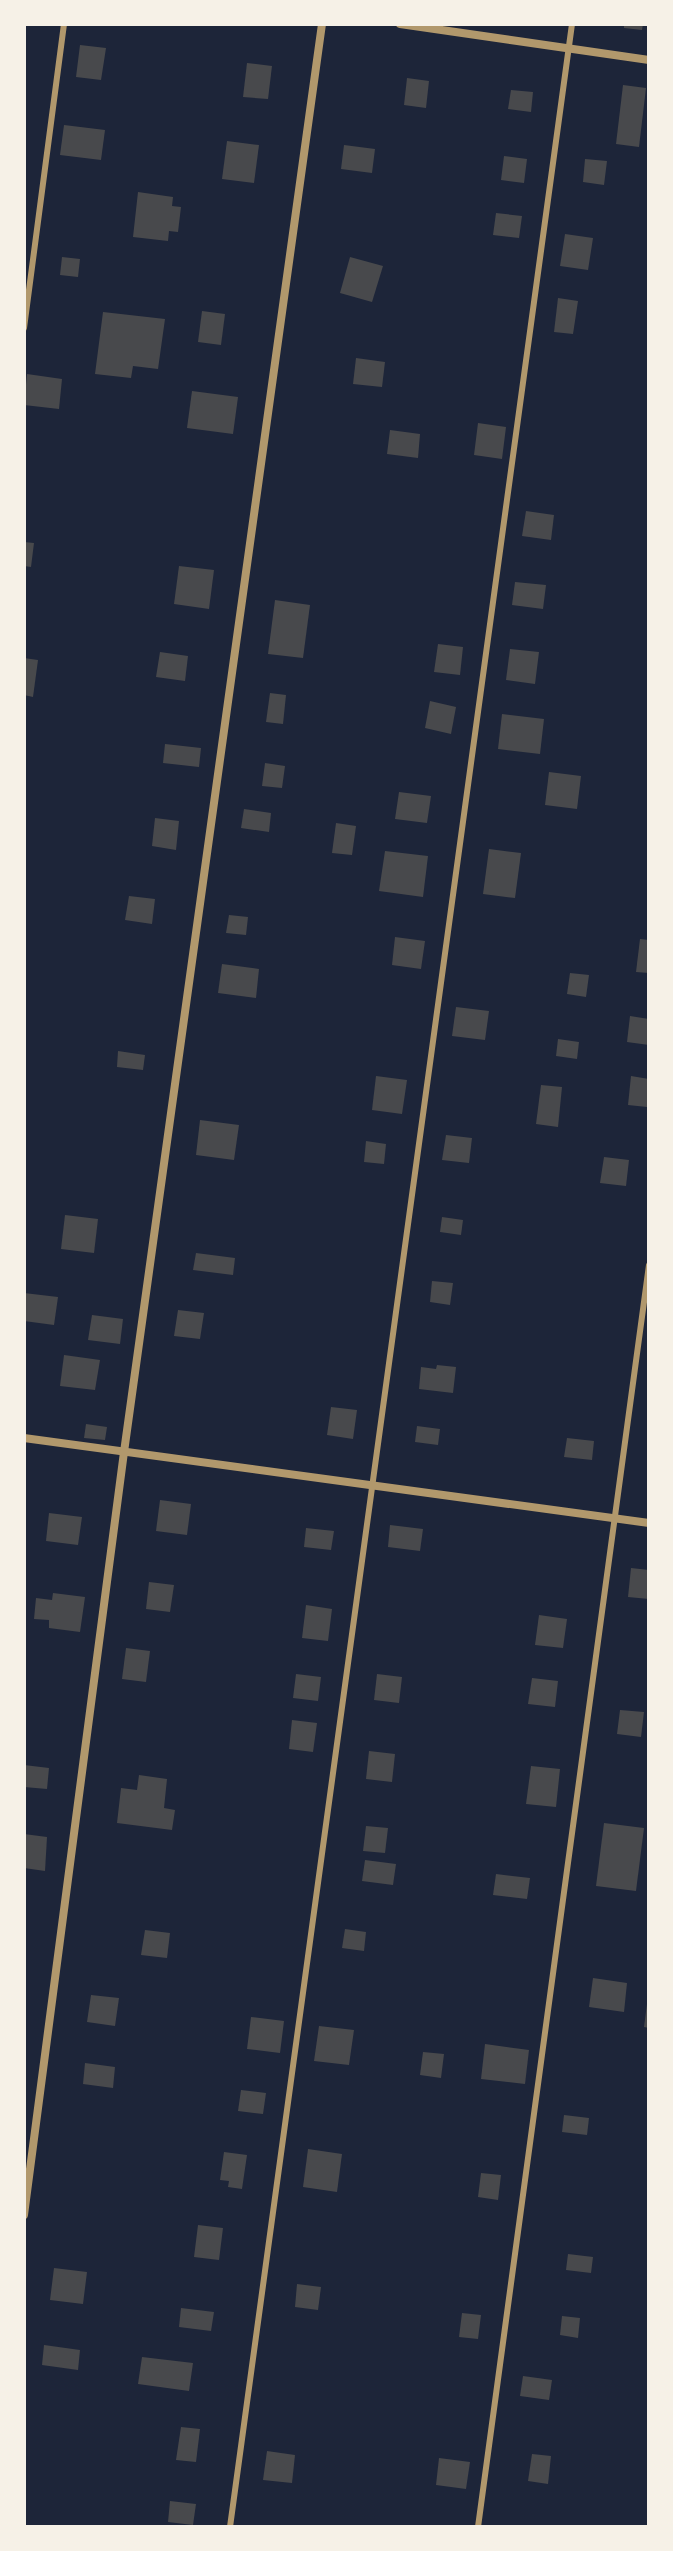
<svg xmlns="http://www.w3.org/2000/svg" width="673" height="2551" viewBox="0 0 673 2551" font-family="Rubik,sans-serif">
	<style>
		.green { fill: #1d2539 }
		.building { fill: #48494c }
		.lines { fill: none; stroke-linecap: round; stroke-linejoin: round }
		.service { stroke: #b1986c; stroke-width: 6 }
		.minor { stroke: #b1986c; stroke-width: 8 }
	</style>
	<rect width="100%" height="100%" fill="#14213d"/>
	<rect class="green" x="24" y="24" width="625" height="2503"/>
	<g class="building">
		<polygon points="624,24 643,24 642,30 624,28"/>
		<polygon points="80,45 106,48 101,80 76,77"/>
		<polygon points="247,63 272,66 268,99 243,97"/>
		<polygon points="407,78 429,81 426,108 404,105"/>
		<polygon points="623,85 646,88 639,147 616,144"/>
		<polygon points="511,90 533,92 531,112 508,109"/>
		<polygon points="64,125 105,130 101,160 60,155"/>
		<polygon points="227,141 259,145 254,183 222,179"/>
		<polygon points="344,145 375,149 372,173 341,169"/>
		<polygon points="504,156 527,159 524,183 501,180"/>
		<polygon points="585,159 607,161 604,185 583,182"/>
		<polygon points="138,192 173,197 172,206 181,207 178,232 169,231 168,241 133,237"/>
		<polygon points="496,213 522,216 519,238 493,235"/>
		<polygon points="565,234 593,238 588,270 560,266"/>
		<polygon points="62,257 80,259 78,277 60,275"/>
		<polygon points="350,257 383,266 372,302 340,293"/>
		<polygon points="558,298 578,301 573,334 554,332"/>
		<polygon points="202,311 225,314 221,345 198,342"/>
		<polygon points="103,312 165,319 158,369 133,366 131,378 95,374"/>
		<polygon points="356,358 385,362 382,387 353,384"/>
		<polygon points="27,374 62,379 59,409 24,405"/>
		<polygon points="192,391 238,397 233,434 187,428"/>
		<polygon points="478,423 506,427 502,459 474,455"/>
		<polygon points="390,430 420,434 418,458 387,454"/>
		<polygon points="526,511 554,515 551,540 522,536"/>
		<polygon points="24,542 34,543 31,567 24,566"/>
		<polygon points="179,566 214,570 209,609 174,604"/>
		<polygon points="515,582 546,585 543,609 512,605"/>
		<polygon points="275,600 310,605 303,658 268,654"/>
		<polygon points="438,644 463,647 460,675 434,672"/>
		<polygon points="510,649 539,652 535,684 506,680"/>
		<polygon points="160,652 188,656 185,681 156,677"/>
		<polygon points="24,658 38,660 33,697 24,695"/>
		<polygon points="270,693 286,695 283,724 266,722"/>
		<polygon points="430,701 456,707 451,734 425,728"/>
		<polygon points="502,714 544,719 540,754 498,749"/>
		<polygon points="165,744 201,748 199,767 163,763"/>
		<polygon points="265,763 285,766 282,788 262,786"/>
		<polygon points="549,772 581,776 577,809 545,805"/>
		<polygon points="399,792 431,796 427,823 395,819"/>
		<polygon points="244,809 271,813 269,832 241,828"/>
		<polygon points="155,818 179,821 176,850 152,846"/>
		<polygon points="336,823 356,826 352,855 332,853"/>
		<polygon points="489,849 521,853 515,898 483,894"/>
		<polygon points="385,851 428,856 423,897 379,891"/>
		<polygon points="129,896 155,899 152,924 125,920"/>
		<polygon points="229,915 248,917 246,935 226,933"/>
		<polygon points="395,937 425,941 421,969 392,965"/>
		<polygon points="640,939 649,940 649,973 636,972"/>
		<polygon points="222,964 259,969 256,998 218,993"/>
		<polygon points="570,973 589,975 586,997 567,994"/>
		<polygon points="456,1007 489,1011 485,1040 452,1036"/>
		<polygon points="630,1016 649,1019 649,1045 627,1042"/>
		<polygon points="558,1039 579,1042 577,1059 556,1056"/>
		<polygon points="118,1051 145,1055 143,1070 117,1067"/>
		<polygon points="376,1076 407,1080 402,1114 372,1110"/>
		<polygon points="631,1076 649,1079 647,1107 628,1105"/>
		<polygon points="541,1085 562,1087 558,1127 536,1124"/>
		<polygon points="200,1120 239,1125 234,1160 196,1155"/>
		<polygon points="446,1135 472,1138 469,1163 442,1160"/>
		<polygon points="366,1141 386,1144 384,1164 364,1162"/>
		<polygon points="604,1157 629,1160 626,1186 600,1183"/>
		<polygon points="65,1215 98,1219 94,1253 61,1249"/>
		<polygon points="442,1217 463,1220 461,1235 440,1232"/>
		<polygon points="196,1253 235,1258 233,1275 193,1270"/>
		<polygon points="432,1281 453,1283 450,1305 430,1302"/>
		<polygon points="24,1293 58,1297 54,1325 24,1321"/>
		<polygon points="178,1310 204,1313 200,1339 174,1336"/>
		<polygon points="92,1315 123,1319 120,1344 88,1340"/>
		<polygon points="64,1355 100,1360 95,1390 60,1386"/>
		<polygon points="437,1365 456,1367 453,1393 419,1389 421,1367 436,1369"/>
		<polygon points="331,1407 357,1410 353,1439 327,1435"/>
		<polygon points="86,1424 107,1427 105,1440 84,1438"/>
		<polygon points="417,1426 440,1429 438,1445 415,1442"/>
		<polygon points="567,1438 594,1441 592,1460 564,1457"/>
		<polygon points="160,1500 191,1504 187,1535 156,1531"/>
		<polygon points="49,1513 82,1517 78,1545 46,1541"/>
		<polygon points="390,1525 423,1529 420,1551 388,1547"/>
		<polygon points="306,1528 334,1531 331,1550 304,1547"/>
		<polygon points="631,1568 649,1570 649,1599 628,1597"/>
		<polygon points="149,1582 174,1585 170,1612 146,1609"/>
		<polygon points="53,1593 85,1597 80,1632 49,1628 49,1620 34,1619 36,1598 52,1600"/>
		<polygon points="306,1605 332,1609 328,1641 302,1638"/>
		<polygon points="539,1615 567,1619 563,1648 535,1645"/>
		<polygon points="126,1648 150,1651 146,1682 122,1679"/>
		<polygon points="296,1674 321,1677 318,1701 293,1698"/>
		<polygon points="377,1674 402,1677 399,1703 374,1700"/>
		<polygon points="532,1678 558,1681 555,1707 528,1704"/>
		<polygon points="620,1710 644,1712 641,1737 617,1734"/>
		<polygon points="292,1720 317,1723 313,1752 289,1749"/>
		<polygon points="369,1751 395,1754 392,1782 366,1779"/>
		<polygon points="24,1765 49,1768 47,1789 24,1787"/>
		<polygon points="531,1766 560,1769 556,1807 526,1804"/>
		<polygon points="139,1775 167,1779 164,1808 175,1810 172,1830 117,1823 121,1788 137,1790"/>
		<polygon points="604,1823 644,1828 636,1891 596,1886"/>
		<polygon points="366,1826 388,1828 385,1853 363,1851"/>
		<polygon points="24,1834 47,1837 45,1871 24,1868"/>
		<polygon points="365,1860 396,1864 393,1885 362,1881"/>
		<polygon points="496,1874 530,1878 527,1899 493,1895"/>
		<polygon points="345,1929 366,1932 364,1951 342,1948"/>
		<polygon points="145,1930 170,1933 167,1958 141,1955"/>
		<polygon points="593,1978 627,1983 624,2012 589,2007"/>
		<polygon points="91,1995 119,1998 115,2026 87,2022"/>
		<polygon points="647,2004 649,2004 649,2028 644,2027"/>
		<polygon points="251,2017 284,2021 280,2053 247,2049"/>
		<polygon points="319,2026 354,2030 349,2065 314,2061"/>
		<polygon points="485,2044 529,2050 525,2084 481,2079"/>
		<polygon points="423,2052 444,2054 441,2078 420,2075"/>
		<polygon points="85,2063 115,2067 113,2088 83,2084"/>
		<polygon points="241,2090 266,2093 263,2114 238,2111"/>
		<polygon points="564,2115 589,2118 587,2135 562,2132"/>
		<polygon points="308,2149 342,2154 337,2192 303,2187"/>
		<polygon points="224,2152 247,2155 242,2189 228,2187 229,2181 220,2180"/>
		<polygon points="481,2173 501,2175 498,2200 478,2197"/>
		<polygon points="198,2225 223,2228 219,2260 194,2257"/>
		<polygon points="568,2254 593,2257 591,2273 566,2270"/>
		<polygon points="54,2268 87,2272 83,2304 50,2300"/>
		<polygon points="297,2284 321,2287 318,2310 295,2307"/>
		<polygon points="181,2308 214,2312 211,2331 179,2327"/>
		<polygon points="462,2313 481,2315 478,2339 459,2337"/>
		<polygon points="562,2316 580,2318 578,2338 560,2335"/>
		<polygon points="44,2345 80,2350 78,2370 42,2365"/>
		<polygon points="142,2357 193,2363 189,2391 138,2384"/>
		<polygon points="523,2376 552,2380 549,2400 520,2396"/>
		<polygon points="181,2427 200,2429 196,2462 176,2460"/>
		<polygon points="267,2451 295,2455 292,2483 263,2480"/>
		<polygon points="532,2454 551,2456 548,2484 528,2481"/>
		<polygon points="439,2458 470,2462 466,2489 436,2485"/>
		<polygon points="170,2501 196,2504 193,2525 168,2522"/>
	</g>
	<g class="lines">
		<g class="service">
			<polyline points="24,328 64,24"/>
			<polyline points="230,2527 572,24"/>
			<polyline points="478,2527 649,1265"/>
		</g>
		<g class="minor">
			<polyline points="400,24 649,60"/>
			<polyline points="24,1438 649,1523"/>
			<polyline points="24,2215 124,1452 322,24"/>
		</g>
	</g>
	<rect width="673" height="2551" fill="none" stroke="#f6f1e7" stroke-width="52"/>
</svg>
